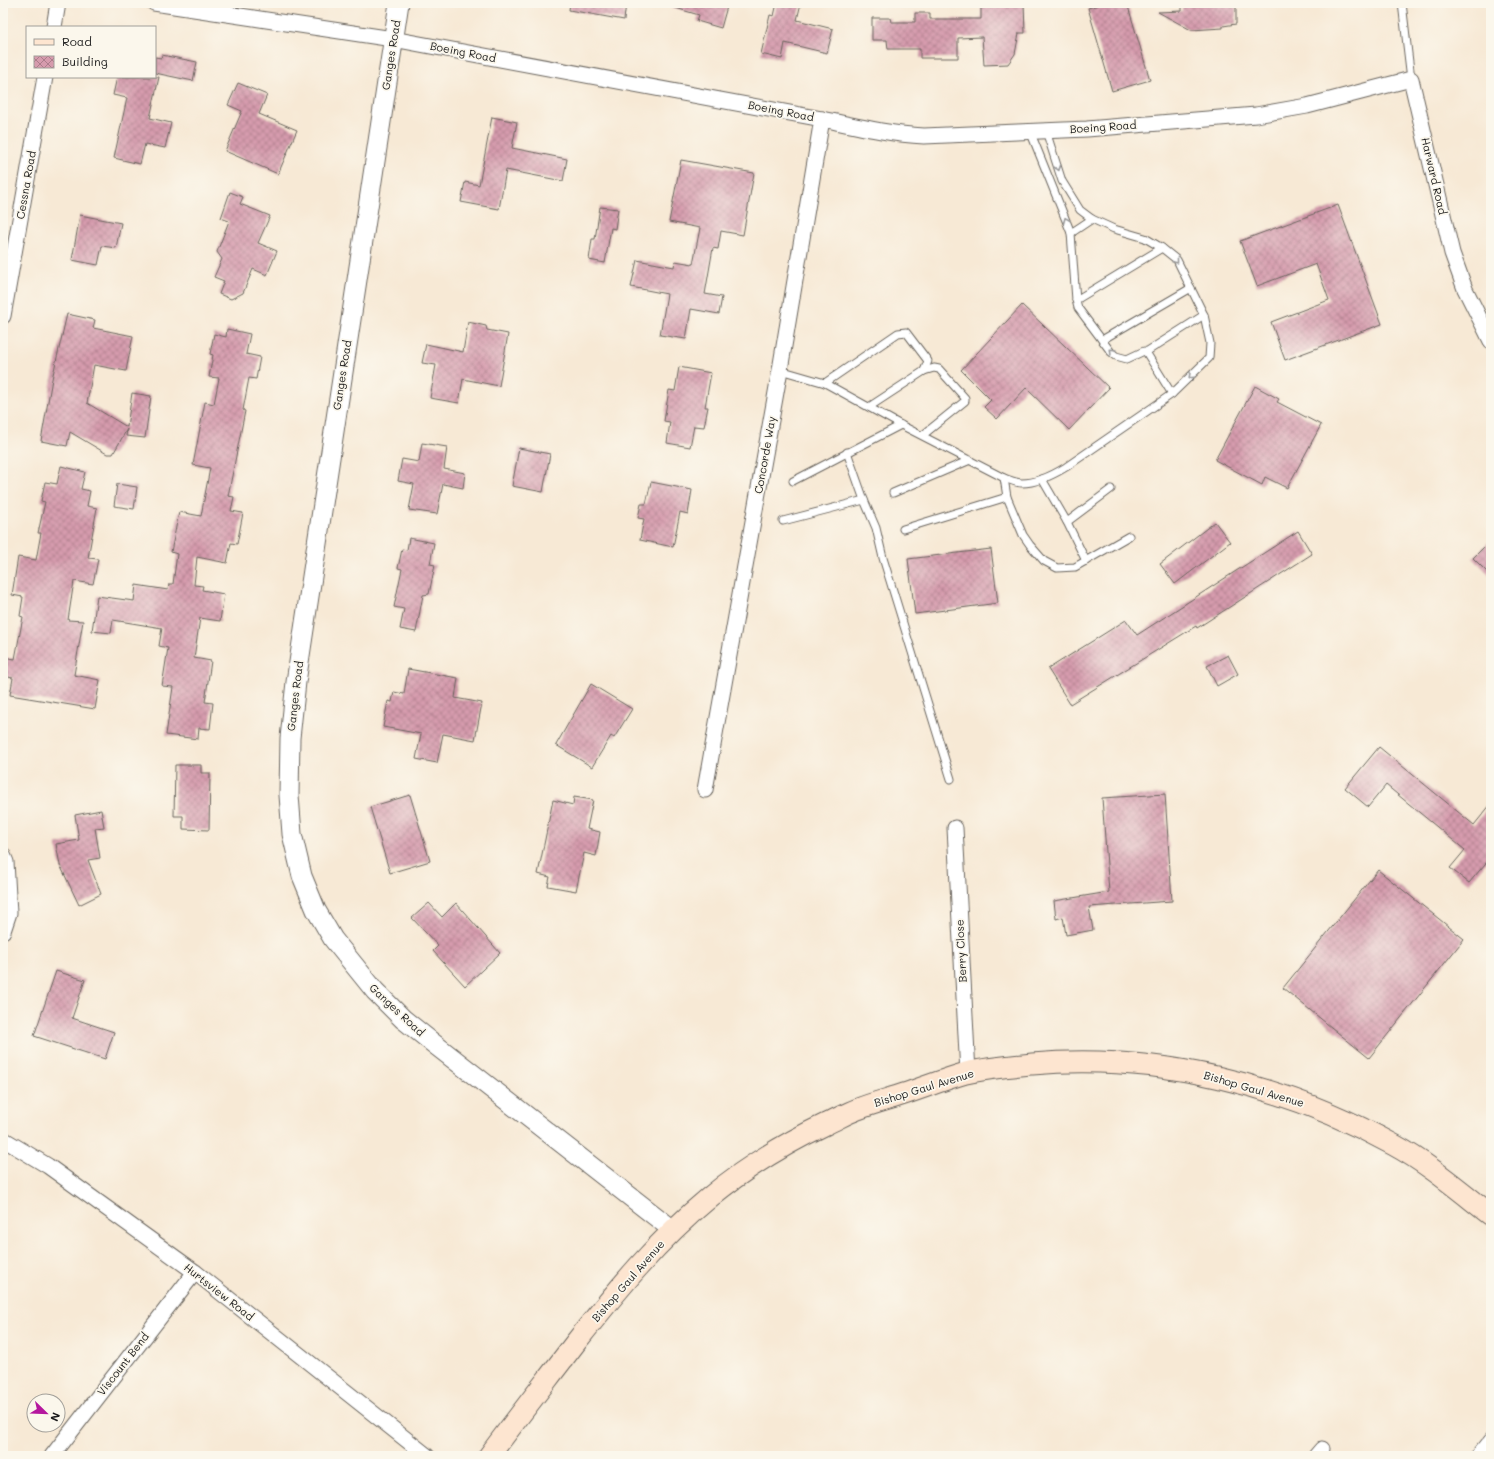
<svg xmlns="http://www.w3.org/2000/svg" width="1494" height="1459" viewBox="0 0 1494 1459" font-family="Mali,sans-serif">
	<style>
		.building { fill: url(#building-cross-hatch) }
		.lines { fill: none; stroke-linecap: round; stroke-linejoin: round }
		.service-casing { stroke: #69645d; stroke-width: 9 }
		.minor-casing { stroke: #69645d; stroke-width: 17 }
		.tertiary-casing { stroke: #69645d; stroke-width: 21 }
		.secondary-casing { stroke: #69645d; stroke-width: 23 }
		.service { stroke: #fff; stroke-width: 7 }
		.minor { stroke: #fff; stroke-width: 15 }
		.tertiary { stroke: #fff; stroke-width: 19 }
		.secondary { stroke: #fde5d0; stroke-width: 21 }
		.oneway { stroke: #999 }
		.labels { text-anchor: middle; stroke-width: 3.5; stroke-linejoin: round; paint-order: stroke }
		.street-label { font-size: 11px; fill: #1c1c1c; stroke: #fbf7ec }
	</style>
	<defs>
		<pattern id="building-cross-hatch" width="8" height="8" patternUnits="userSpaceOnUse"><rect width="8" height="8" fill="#d69bad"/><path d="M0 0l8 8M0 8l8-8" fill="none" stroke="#ad7e8c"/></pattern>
	</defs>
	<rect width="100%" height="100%" fill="#fbf7ec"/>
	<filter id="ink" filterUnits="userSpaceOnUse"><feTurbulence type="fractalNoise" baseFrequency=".025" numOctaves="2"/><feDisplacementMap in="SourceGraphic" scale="8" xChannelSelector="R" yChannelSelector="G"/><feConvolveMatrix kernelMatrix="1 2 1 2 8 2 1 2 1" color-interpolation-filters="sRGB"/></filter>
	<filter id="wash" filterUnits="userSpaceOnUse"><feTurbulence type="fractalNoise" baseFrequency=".012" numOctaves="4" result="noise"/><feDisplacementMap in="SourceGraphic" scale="16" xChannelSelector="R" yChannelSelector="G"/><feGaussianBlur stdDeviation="0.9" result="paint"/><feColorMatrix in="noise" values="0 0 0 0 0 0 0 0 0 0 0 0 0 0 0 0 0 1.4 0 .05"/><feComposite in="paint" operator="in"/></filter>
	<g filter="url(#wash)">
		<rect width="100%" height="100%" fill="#f7e9d5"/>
		<g id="blocks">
			<g class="building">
				<polygon points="570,3 626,3 624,20 569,10"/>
				<polygon points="672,3 728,3 721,28 697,21 699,15 672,7"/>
				<polygon points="777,3 801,3 797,20 833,29 827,53 785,43 782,59 761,54 770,15 774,16"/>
				<polygon points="981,3 1024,3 1025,33 1019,33 1015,54 1008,64 984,65 982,37 958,38 958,58 920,58 920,49 888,49 887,40 872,40 872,18 890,18 891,22 915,22 915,13 930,13 930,19 981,19"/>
				<polygon points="1105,3 1127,3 1150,80 1112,91 1088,8"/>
				<polygon points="1182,3 1236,3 1236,24 1223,26 1223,28 1191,30 1158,12 1182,11"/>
				<polygon points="162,55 197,62 193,81 155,73 155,57 161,58"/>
				<polygon points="117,77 159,77 150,118 171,123 165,148 145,144 140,164 114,158 127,98 113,95"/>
				<polygon points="238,83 267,95 259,114 297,130 278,174 225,151 242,111 228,105"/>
				<polygon points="492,117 517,122 512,148 567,159 563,181 506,170 499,209 461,202 465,182 479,185"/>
				<polygon points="681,160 754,173 743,235 721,231 718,249 713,248 705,294 722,297 719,314 691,309 686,339 660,335 667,294 631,287 637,260 674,267 675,261 693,264 700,228 669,222"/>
				<polygon points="230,192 243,197 240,204 270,216 258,243 277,251 267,275 253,269 243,293 231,299 219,294 224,281 214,277 222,259 217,252 229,221 221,218"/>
				<polygon points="1338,205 1382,324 1285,360 1271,322 1329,300 1316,264 1257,286 1240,241"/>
				<polygon points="600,207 618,209 615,229 611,228 605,263 589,260 592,239 595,239"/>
				<polygon points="80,215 121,223 116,248 102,246 98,265 72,260"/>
				<polygon points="1022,305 1109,388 1069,430 1026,388 997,419 984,407 991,400 961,370"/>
				<polygon points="67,314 95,320 93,328 133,336 126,371 94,365 87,403 127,427 132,393 151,396 145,438 126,436 127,429 113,454 107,454 70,432 67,446 41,441 52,379"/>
				<polygon points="468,322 486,326 487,330 508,334 499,386 463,379 459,403 430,398 436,365 422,363 426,344 463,352"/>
				<polygon points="227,329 250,334 246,354 260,357 256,379 249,378 243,410 245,411 228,496 234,497 231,511 243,513 237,544 231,543 227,563 197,557 194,585 203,586 202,590 224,594 220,621 200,618 194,658 211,661 205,702 213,703 210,729 199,728 198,739 166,735 173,687 162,686 168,648 159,646 162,628 113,620 111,633 92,631 97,596 134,601 136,585 168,590 169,584 173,584 177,554 171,552 179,512 201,516 210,468 193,465 205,402 214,404 219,378 209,377 213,355 210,354 214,334 226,337"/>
				<polygon points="679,367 711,373 705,407 708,407 704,427 694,426 690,447 667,443 670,422 664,421 669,390 675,391"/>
				<polygon points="1255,386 1279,399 1277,402 1321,425 1287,488 1265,477 1262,485 1215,460"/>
				<polygon points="422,443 447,447 444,469 465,473 463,488 443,484 437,514 409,510 414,484 398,481 402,459 419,462"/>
				<polygon points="519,448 550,454 543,492 512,486"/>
				<polygon points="61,466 85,472 81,489 90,491 87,506 97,508 88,558 98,559 93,584 74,581 68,620 83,621 74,675 100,680 95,709 10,695 13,678 3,676 3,657 15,659 23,617 20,616 23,597 12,595 18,557 36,560 41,533 38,533 45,502 41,501 45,482 57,484"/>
				<polygon points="651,482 692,490 688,514 680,512 673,547 640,540 644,519 638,518 641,504 646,504"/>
				<polygon points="117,484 137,487 134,509 114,506"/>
				<polygon points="1215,522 1230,542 1175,584 1160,564"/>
				<polygon points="1298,531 1312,554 1197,628 1196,626 1070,704 1048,669 1126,620 1137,635"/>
				<polygon points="409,538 434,543 430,564 435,565 429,594 423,595 416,632 400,629 404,609 394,607 402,569 398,568 402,549 407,550"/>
				<polygon points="1491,540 1491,576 1473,558"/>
				<polygon points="991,549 998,603 915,614 908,559"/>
				<polygon points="1228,655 1238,674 1217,686 1207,666"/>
				<polygon points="408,669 458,678 455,698 482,703 475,740 443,734 437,763 416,759 421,734 383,727 388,701 392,702 394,692 404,694"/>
				<polygon points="591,684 632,709 614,738 611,736 592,767 556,745"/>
				<polygon points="1379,747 1474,825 1491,804 1491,857 1469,883 1450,868 1465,850 1386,785 1368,807 1345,788"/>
				<polygon points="175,765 201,765 201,773 210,773 209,830 183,829 183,816 174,816"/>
				<polygon points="1165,794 1172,901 1089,907 1093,930 1066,935 1063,917 1056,919 1054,901 1109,892 1102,798"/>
				<polygon points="410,795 430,861 390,873 370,807"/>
				<polygon points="574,797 593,800 587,829 600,832 596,856 584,853 576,891 548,886 550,877 538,874 553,800 573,805"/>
				<polygon points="101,810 104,827 95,828 100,858 88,860 101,894 79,905 60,865 56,844 79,840 75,815"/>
				<polygon points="1378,870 1464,939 1369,1058 1283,988"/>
				<polygon points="429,903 442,917 456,903 500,953 465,986 433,951 438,946 412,918"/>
				<polygon points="56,971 85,980 72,1018 114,1032 105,1059 34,1036"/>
			</g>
		</g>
	</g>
	<g filter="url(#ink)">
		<use href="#blocks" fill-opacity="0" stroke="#69645d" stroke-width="1"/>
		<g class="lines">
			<g class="service-casing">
				<g id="service">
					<polyline points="1402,3 1411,79"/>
					<polyline points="1030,131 1071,233 1076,300 1078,308 1111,352 1116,356 1127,359 1144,351 1146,352 1204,315"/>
					<polyline points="1071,233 1092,219"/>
					<polyline points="1076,300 1162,248"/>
					<polyline points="1102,340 1191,288"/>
					<polyline points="1146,352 1172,394"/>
					<polyline points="780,370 825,383 898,333 906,332 928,361 924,371 869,407"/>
					<path d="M 825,383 L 901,425 L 1004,478 C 1010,480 1016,483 1022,483 C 1038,483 1053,475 1066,467 L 1172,394 L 1209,358 L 1210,343 L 1204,315 L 1177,260 L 1162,248 L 1145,238 L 1114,229 L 1092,219 L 1080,210 L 1062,181 L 1046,131"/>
					<polyline points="923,435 965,401 965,398 939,369 934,368 924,371"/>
					<polyline points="847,452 864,500 876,528 883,558 951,779"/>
					<polyline points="1004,478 1007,497 1023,535 1030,545 1044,561 1057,568 1075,567 1129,536"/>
					<polyline points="1042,479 1067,522 1086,561"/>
					<polyline points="793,481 901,425"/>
					<polyline points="893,493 970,460"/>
					<polyline points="783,521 864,500"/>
					<polyline points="1067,522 1111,489"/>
					<polyline points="903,529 1007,497"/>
				</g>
			</g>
			<g class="minor-casing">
				<g id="minor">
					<path d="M 154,3 L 393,39 L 822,119 C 856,126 889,134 924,136 L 1087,129 L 1256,115 L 1307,106 L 1411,79 L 1452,253 L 1465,289 L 1491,341"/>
					<polyline points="54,27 58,3"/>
					<polyline points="3,316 45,77"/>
					<polyline points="705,790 780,370 822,119"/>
					<polyline points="955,828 968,1073"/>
					<polyline points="3,855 6,862 9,913 3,931"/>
					<polyline points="3,1139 48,1166 195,1272 427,1456"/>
					<polyline points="52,1456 195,1272"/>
					<polyline points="1316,1456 1322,1449"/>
					<polyline points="1479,1456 1491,1441"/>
				</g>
			</g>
			<g class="tertiary-casing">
				<polyline id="tertiary" points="399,3 296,682 290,738 289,795 292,834 302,876 316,910 333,939 375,991 403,1019 433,1043 673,1230"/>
			</g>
			<g class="secondary-casing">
				<path id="secondary" d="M 489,1456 C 517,1418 547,1380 576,1342 C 618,1289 657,1241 710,1197 C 745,1168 784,1144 826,1124 C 837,1119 847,1113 858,1109 C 873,1103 889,1099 904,1094 C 925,1087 945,1079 966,1073 C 987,1068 1010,1066 1032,1064 C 1157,1053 1284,1084 1394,1145 C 1429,1164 1460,1191 1491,1215"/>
			</g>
			<use href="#service" class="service"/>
			<use href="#minor" class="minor"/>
			<use href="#tertiary" class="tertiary"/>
			<use href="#secondary" class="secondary"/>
		</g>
		<defs><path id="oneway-chevron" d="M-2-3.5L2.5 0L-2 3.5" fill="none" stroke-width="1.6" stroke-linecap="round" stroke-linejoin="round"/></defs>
		<g class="oneway">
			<use href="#oneway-chevron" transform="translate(1058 168) rotate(72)"/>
			<use href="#oneway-chevron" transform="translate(1066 220) rotate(-112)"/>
			<use href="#oneway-chevron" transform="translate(1176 261) rotate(51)"/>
			<use href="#oneway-chevron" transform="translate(1112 351) rotate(-134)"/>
			<use href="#oneway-chevron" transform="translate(1191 376) rotate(137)"/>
		</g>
	</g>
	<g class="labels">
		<g class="street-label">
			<text transform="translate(463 52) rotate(11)" y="4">Boeing Road</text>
			<text transform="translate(391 55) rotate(-81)" y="4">Ganges Road</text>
			<text transform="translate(781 111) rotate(11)" y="4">Boeing Road</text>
			<text transform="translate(1103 127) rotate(-4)" y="4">Boeing Road</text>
			<text transform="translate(1434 176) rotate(77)" y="4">Harward Road</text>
			<text transform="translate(26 185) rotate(-80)" y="4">Cessna Road</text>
			<text transform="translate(342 375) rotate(-81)" y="4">Ganges Road</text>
			<text transform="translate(765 455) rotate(-80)" y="4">Concorde Way</text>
			<text transform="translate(295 696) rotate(-83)" y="4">Ganges Road</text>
			<text transform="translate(961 951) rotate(-93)" y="4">Berry Close</text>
			<text transform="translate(397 1010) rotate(43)" y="4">Ganges Road</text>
			<text transform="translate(924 1088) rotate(-17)" y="4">Bishop Gaul Avenue</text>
			<text transform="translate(1254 1089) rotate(16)" y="4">Bishop Gaul Avenue</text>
			<text transform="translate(628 1281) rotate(-49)" y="4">Bishop Gaul Avenue</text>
			<text transform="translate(219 1292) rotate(38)" y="4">Hurtsview Road</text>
			<text transform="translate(123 1364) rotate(-52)" y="4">Viscount Bend</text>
		</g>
	</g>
	<rect width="1494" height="1459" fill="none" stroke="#fbf7ec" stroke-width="16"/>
	<rect x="26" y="26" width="130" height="52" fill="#fbf7ec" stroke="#a29f99"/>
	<rect x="34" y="39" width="20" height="6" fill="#fde5d0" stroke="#a29f99"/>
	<text x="62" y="46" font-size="12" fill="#1c1c1c">Road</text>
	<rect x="34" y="56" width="20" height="12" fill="url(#building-cross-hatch)" stroke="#a29f99"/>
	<text x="62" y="66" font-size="12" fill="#1c1c1c">Building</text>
	<g transform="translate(46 1413) rotate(113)"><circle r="19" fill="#fbf7ec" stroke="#a29f99"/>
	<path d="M0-3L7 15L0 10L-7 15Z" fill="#b5179e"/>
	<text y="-6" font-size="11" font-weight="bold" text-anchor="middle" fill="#1c1c1c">N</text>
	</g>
</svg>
